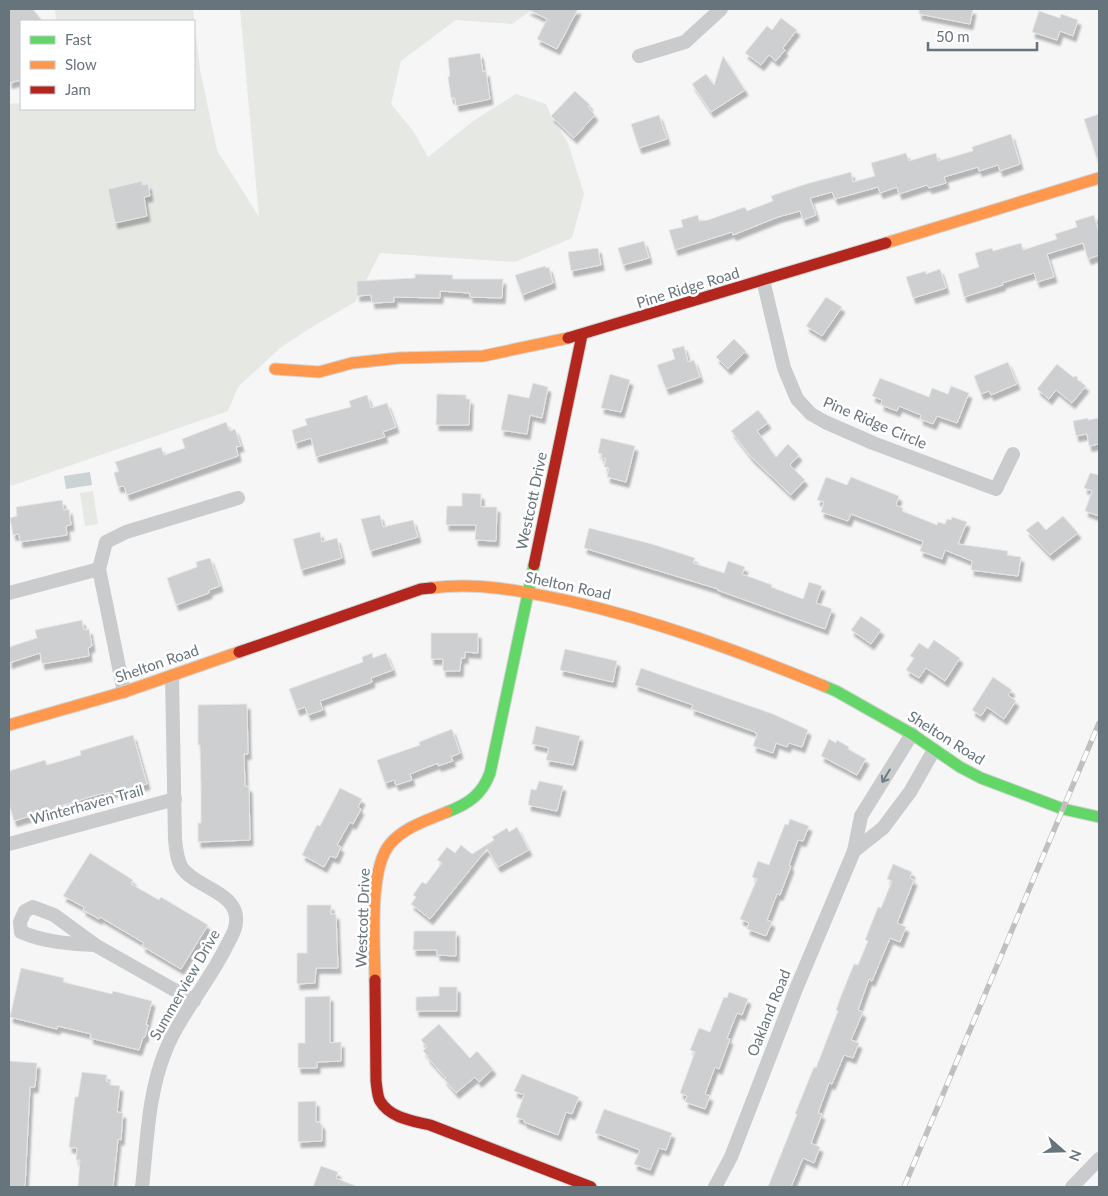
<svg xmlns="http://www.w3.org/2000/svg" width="1108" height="1196" viewBox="0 0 1108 1196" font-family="Lato,sans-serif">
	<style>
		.green { fill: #e6e8e4 }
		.water { fill: #cbd3d5 }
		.building { fill: #cecfd0; stroke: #e6e6e6; filter: url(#shadow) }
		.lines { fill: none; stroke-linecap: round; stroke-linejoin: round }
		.fast-casing { stroke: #d2d3d3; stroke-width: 13 }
		.slow-casing { stroke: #d2d3d3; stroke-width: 13 }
		.jam-casing { stroke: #d2d3d3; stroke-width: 13 }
		.street { stroke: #c9cbcc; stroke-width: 14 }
		.fast { stroke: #63d668; stroke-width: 11 }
		.slow { stroke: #ff974d; stroke-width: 11 }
		.jam { stroke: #b3261e; stroke-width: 11 }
		.rail-casing { stroke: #c0c0c1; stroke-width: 5.5 }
		.rail { stroke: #fff; stroke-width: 4; stroke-dasharray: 11; stroke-linecap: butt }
		.oneway { stroke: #707d84 }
		.labels { text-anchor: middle; stroke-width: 5; stroke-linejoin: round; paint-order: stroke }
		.street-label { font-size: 15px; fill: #66747c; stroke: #fff }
	</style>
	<defs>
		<filter id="shadow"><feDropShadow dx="3" dy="5.5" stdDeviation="1" flood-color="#0004"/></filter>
	</defs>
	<rect width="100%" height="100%" fill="#f6f6f6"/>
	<g class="green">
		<polygon points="55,9 193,9 200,69 217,150 259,217 240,9 533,9 512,24 456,20 401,61 391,104 414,132 428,157 473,121 516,94 546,104 551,116 568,143 584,194 572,238 515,262 380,253 355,302 312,327 280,348 238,387 228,411 11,486 9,482 9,104 21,103 21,109 194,109 194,21 56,21"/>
		<polygon points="93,491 98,524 85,526 80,493"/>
	</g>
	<polygon class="water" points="90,472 92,485 66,489 64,476"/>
	<g class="building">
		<polygon points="9,9 33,9 42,21 21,21 21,80 9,83"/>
		<polygon points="527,9 578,9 557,49 537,39 547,19"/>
		<polygon points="919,9 973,9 970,24 919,14"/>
		<polygon points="1039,11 1060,18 1061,14 1078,20 1073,36 1060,31 1057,40 1032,32"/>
		<polygon points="781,18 797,30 783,48 785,50 776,61 769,55 761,65 745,53 767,26 772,30"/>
		<polygon points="480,53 483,72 486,71 490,99 456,106 455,98 451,98 448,77 450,76 448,58"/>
		<polygon points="723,56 745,90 711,112 692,84 706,74 714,85"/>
		<polygon points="575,91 590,105 588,107 595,115 574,138 551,116"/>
		<polygon points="1099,114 1099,158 1097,159 1084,119"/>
		<polygon points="659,115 667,139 639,148 631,124"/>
		<polygon points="1011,134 1020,164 1000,171 998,165 979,171 978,167 944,177 946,183 929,188 927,185 899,194 897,187 880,193 878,187 835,199 832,192 810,198 816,215 803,220 800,211 778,217 733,235 732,232 675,250 669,230 683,227 681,220 698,215 699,221 708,220 745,207 747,211 773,201 771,196 806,184 851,172 853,182 875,176 871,163 906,153 909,161 936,153 938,161 973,151 972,147"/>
		<polygon points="142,181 142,185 148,184 150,196 144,197 147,216 115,223 108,189"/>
		<polygon points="1094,215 1099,233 1099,255 1088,259 1083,243 1047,254 1054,277 1037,282 1034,273 1002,283 1003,285 964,297 958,274 979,267 975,253 992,248 993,251 1021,243 1023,250 1057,239 1055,234 1077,227 1075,221"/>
		<polygon points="644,241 649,258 623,265 618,248"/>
		<polygon points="598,248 601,265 571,271 568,252"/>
		<polygon points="545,266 546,268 549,267 553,283 522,295 515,275"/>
		<polygon points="940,269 946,288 913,298 906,277 926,271 926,274"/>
		<polygon points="415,274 453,275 452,279 503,279 502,298 470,297 470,293 440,291 440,298 394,297 394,302 372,303 371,295 357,296 357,281 415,278"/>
		<polygon points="826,297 842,307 822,336 806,326"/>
		<polygon points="734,339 746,351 728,369 716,357"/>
		<polygon points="684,346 688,362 694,360 700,377 666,389 657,365 675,359 672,349"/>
		<polygon points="1008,362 1017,384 991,395 989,391 981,394 974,376"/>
		<polygon points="1057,364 1073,377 1077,376 1078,380 1086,386 1072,403 1056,390 1049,399 1037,389"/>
		<polygon points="610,374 630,380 621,412 601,408"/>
		<polygon points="880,378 929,397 932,388 948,394 951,386 969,393 957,423 937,416 933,424 920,419 921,415 899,406 897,411 881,405 882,400 872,396"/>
		<polygon points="533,383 548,387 542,418 530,415 527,434 501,430 508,394 529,398"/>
		<polygon points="437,394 466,395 466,399 470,399 469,425 436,425"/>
		<polygon points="367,395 371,408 387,403 396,427 383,432 385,437 316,457 311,438 295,443 292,430 307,425 305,419 351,407 349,401"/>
		<polygon points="758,410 768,423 757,431 776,457 788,444 799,455 790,465 805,480 791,495 751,457 731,431"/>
		<polygon points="1088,418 1088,420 1099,418 1099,444 1089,446 1087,434 1076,436 1073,421"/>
		<polygon points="226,422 230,431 235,429 241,446 236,447 238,456 127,495 124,486 118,487 114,473 119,471 115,462 161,447 164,455 185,448 182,439"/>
		<polygon points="601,438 635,446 626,482 607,477 609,468 604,467 606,459 601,458 602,454 598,453"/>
		<polygon points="1090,473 1099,475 1099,516 1085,511 1092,491 1084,488"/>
		<polygon points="826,477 847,485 851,477 899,496 896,505 903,508 902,511 937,525 938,522 945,524 947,519 951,520 952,517 967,522 958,544 1008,551 1007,555 1021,557 1018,576 971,570 972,561 945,550 942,559 920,551 923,542 922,541 851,514 848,521 821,512 824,502 817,500"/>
		<polygon points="462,493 481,494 481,507 497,507 496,541 475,540 476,525 446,525 447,506 462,506"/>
		<polygon points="62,500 64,510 69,509 71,525 66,526 67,535 20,542 19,534 13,535 10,518 17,516 16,507"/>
		<polygon points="380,515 383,527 413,520 418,537 370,551 361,519"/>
		<polygon points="1063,516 1078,533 1050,555 1026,530 1038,521 1046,530"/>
		<polygon points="589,528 652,544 695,558 693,563 724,573 728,561 745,567 742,574 772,585 771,587 803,599 809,582 822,586 816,603 832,609 825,629 717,590 718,589 584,548"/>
		<polygon points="320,532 322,542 337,538 342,558 301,570 293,539"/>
		<polygon points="210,558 220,586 209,590 209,593 176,605 167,578 197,567 196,562"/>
		<polygon points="861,616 881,630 871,644 851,630"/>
		<polygon points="82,620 84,630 89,629 92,646 88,648 89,656 42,664 40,653 9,663 9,647 37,638 35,630"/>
		<polygon points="431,633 478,633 478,653 465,652 465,658 461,658 460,671 443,671 443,659 431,659"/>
		<polygon points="934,640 960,658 945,681 926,668 919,678 906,670 914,658 910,656 919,643 928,649"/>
		<polygon points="565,649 617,661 613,682 560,670"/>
		<polygon points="372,653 373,658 386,653 393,670 371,678 372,682 320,701 323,710 308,715 305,707 297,710 289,689 363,662 362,657"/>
		<polygon points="641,668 773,714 808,730 802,747 789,743 787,747 776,743 773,753 753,746 757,734 755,733 755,732 691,709 693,705 635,685"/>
		<polygon points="993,677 1012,690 1008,695 1016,701 1004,719 987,707 981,716 972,710"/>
		<polygon points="247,704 248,754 244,754 245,786 249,787 250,840 198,842 198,823 201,823 201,787 200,745 198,745 198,705"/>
		<polygon points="536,726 580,736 573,765 546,760 549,748 532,744"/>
		<polygon points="452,729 460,753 451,757 453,761 438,766 438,763 410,774 412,780 396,785 394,780 385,783 377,760 420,745 419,742"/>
		<polygon points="133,735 147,784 104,794 103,793 54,808 55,811 38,816 37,814 14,821 9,804 9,771 45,760 47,765 81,755 80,751"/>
		<polygon points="829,739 836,743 837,740 849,747 848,749 866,759 857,775 821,756"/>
		<polygon points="539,781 563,786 557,811 528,805 531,789 536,790"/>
		<polygon points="340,788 362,799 358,807 361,809 353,824 350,822 337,845 341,847 336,858 330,856 324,867 302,855 317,825 320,826"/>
		<polygon points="790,819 809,826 803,841 798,840 789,865 791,866 780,895 777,894 767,920 772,922 766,936 747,929 749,923 740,919 757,879 752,877 758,861 769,865 785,824 788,825"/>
		<polygon points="517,827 529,850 498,867 487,849 430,919 411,904 416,897 413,895 422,882 426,884 442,863 437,860 447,847 455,853 461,845 472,854 494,840 492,837 507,828 509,832"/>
		<polygon points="90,853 133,880 131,884 159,900 161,897 208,925 181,969 142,946 144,943 100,917 99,919 83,910 84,907 63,896"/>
		<polygon points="893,864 912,872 910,878 914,880 897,923 906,927 900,942 890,938 872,981 869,979 858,1010 863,1012 851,1040 859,1043 853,1058 844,1055 832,1084 829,1083 818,1113 822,1114 811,1143 820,1147 814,1163 803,1158 791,1187 768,1187 797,1114 795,1114 801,1099 814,1067 816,1068 838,1011 836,1010 841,996 854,964 858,965 868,941 865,940 878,907 881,908 892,881 887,879"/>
		<polygon points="307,905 331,905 331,914 336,914 338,968 316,968 315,983 297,984 297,953 307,953"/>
		<polygon points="414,931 456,931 456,956 437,955 437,950 413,950"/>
		<polygon points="21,968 64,978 63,982 112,994 113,991 152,1001 146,1025 148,1025 145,1037 143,1037 139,1050 90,1038 91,1034 58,1026 57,1029 10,1017"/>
		<polygon points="439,987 457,987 457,1011 416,1011 416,997 439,996"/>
		<polygon points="729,992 748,999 742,1015 737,1013 727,1038 730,1039 719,1069 715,1067 705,1094 710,1096 705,1109 685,1102 687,1096 680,1093 695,1052 690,1050 699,1028 710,1032 724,997 727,998"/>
		<polygon points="330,996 330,1043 341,1042 341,1061 317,1062 317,1068 298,1068 298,1043 305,1043 305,997"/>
		<polygon points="439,1024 470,1058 477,1051 493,1069 479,1082 475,1077 456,1093 444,1079 446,1078 427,1057 428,1056 423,1051 427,1047 421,1040"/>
		<polygon points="9,1061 37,1063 35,1087 30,1087 25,1187 9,1187"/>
		<polygon points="82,1072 107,1075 106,1081 110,1082 110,1085 120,1086 117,1112 123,1113 121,1140 118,1139 113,1187 78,1187 80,1160 76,1160 77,1148 69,1147 75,1097 78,1097"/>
		<polygon points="522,1074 579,1097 572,1114 566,1112 558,1135 524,1122 524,1120 516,1117 524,1095 514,1091"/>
		<polygon points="316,1101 316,1122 320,1122 321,1125 322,1124 322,1141 298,1142 298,1102"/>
		<polygon points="604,1109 672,1133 666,1150 659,1148 650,1170 634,1164 640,1150 595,1133"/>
		<polygon points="321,1166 338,1172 336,1178 358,1187 313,1187"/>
	</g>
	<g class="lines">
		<g class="fast-casing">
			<g id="fast">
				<polyline points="824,686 836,691 912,734 960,767 981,778 1063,809 1099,817"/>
				<path d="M 447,812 C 468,804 482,795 490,773 L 534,565"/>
			</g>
		</g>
		<g class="slow-casing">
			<g id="slow">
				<polyline points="886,243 1099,178"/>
				<polyline points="275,369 319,372 352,363 399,358 483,356 568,338"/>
				<path d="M 431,588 C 480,582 521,591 569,601 C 657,621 741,652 824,686"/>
				<polyline points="9,725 124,692 239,652"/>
				<path d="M 375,980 C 375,945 368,870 390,844 C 404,827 428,820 447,812"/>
			</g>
		</g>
		<g class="jam-casing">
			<g id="jam">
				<polyline points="568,338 886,243"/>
				<polyline points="534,565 582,335"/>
				<polyline points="239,652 421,589 431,588"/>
				<path d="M 375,980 L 376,1081 C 377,1087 377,1095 380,1101 C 390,1118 413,1121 430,1125 L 591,1187"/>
			</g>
		</g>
		<g class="street">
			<polyline points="639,56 685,42 721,9"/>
			<polyline points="763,280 784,368 797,399 811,414 825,422 873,443 996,489 1013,454"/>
			<polyline points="99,569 124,692"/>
			<polyline points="9,593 99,569 106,542 126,532 238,498"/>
			<polyline points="9,844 175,799"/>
			<polyline points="854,851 883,828 910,792 934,750"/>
			<path d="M 33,907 L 54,915 L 95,945 C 70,944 44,942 21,932 L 20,922 L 25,911 Z"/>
			<polyline points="95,945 194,1001"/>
			<path d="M 142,1187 C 147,1143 148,1094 165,1052 C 179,1016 209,982 226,947 C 230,939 236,931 236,922 C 239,892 196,888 182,868 C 177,860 176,849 175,839 L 172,676"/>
			<polyline points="715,1187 731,1157 796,989 854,851 861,816 912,734"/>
			<polyline points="1072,1187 1099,1159"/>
		</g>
		<use href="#fast" class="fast"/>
		<use href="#slow" class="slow"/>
		<use href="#jam" class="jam"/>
		<g class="rail-casing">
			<polyline id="rail" points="904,1187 1099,723"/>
		</g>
		<use href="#rail" class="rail"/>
	</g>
	<defs><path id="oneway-shaft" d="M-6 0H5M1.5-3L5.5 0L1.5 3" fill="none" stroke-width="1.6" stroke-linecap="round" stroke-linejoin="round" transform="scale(1.25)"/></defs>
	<use class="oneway" href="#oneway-shaft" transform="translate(886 776) rotate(121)"/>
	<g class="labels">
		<g class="street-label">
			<text transform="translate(688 288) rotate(-17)" y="5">Pine Ridge Road</text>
			<text transform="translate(875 423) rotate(23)" y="5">Pine Ridge Circle</text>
			<text transform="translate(532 501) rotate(-78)" y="5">Westcott Drive</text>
			<text transform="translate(568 586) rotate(12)" y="5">Shelton Road</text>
			<text transform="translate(157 664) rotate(-19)" y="5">Shelton Road</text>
			<text transform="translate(946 738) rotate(32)" y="5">Shelton Road</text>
			<text transform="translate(87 805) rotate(-15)" y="5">Winterhaven Trail</text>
			<text transform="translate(363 918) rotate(-88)" y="5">Westcott Drive</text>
			<text transform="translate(185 985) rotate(-60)" y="5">Summerview Drive</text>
			<text transform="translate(769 1013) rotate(-68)" y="5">Oakland Road</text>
		</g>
	</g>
	<rect width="1108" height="1196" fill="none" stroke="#66747c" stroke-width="20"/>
	<rect x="20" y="20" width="175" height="90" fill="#ffffff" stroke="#c2c7cb"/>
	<rect x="30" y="36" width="25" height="8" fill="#63d668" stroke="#c2c7cb"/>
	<text x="65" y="45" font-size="15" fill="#66747c">Fast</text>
	<rect x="30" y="61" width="25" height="8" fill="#ff974d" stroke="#c2c7cb"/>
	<text x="65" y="70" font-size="15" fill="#66747c">Slow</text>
	<rect x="30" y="86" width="25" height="8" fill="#b3261e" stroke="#c2c7cb"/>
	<text x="65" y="95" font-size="15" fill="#66747c">Jam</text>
	<g transform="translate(1063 1151) rotate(110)" stroke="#ffffff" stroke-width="4" paint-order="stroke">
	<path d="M0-4L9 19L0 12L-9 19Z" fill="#66747c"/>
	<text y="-8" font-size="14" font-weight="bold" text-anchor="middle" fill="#66747c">N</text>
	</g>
	<path d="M928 42v8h109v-8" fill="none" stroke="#66747c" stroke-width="2.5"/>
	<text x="936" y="42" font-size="15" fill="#66747c" stroke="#ffffff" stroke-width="4" paint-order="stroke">50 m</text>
</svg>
